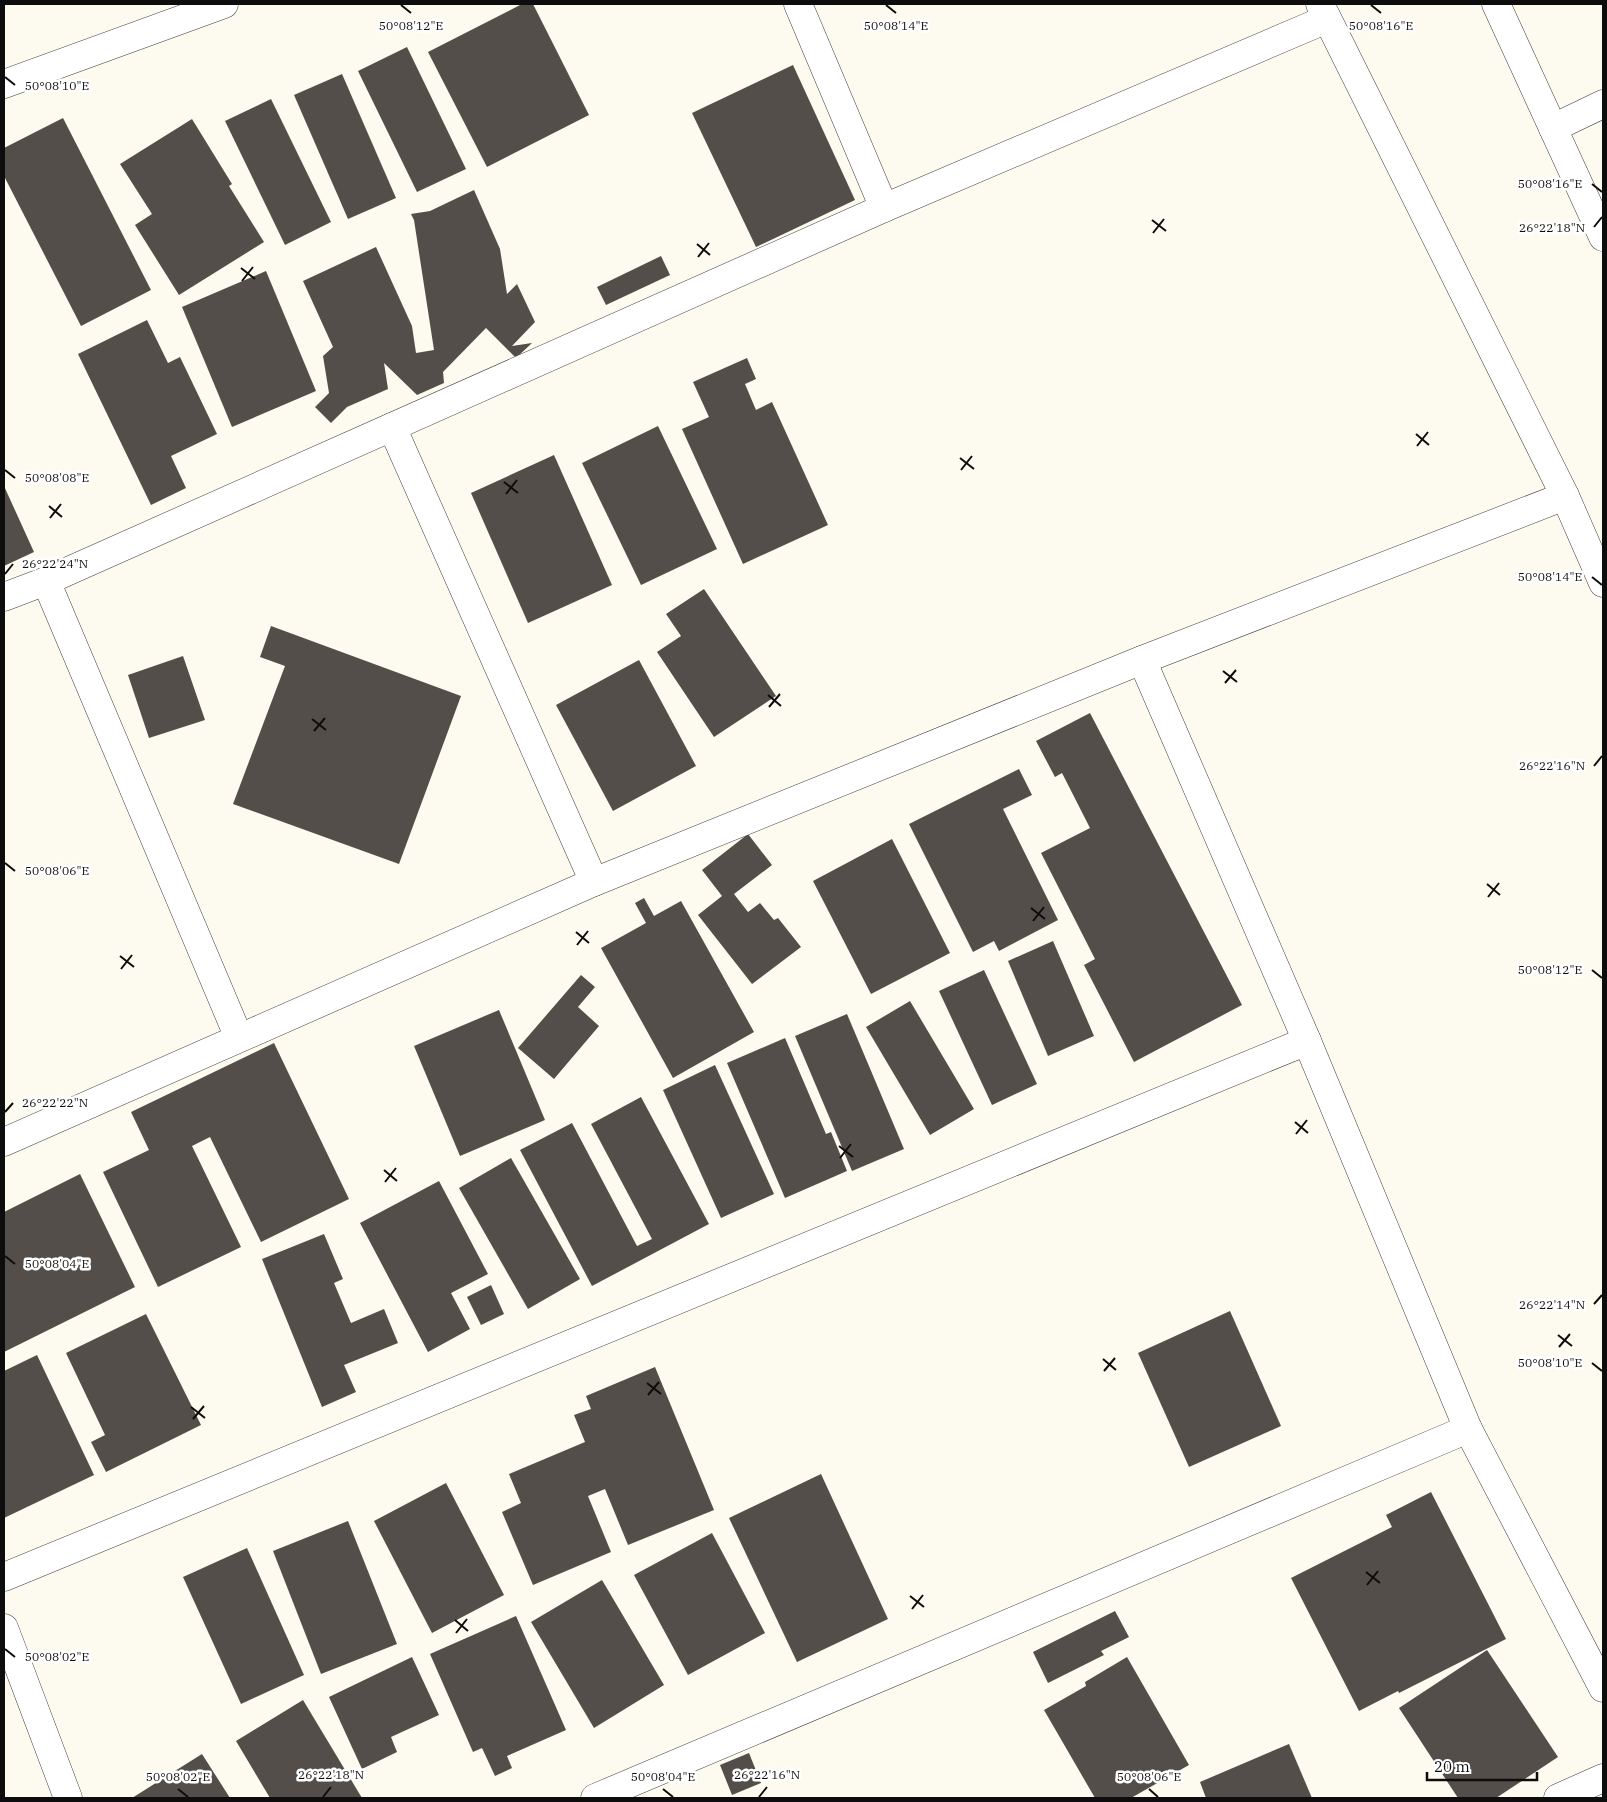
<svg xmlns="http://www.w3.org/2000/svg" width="1607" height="1802" viewBox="0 0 1607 1802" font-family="'IBM Plex Serif',serif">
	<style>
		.building { fill: #544e4a }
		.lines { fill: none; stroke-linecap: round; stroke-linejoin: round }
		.street-casing { stroke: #404040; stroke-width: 29 }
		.street { stroke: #fff; stroke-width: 28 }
		.ticks { fill: none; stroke: #0d0d0d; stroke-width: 2 }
		.ticks-label { font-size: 12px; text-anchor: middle; fill: #0d0d0d; stroke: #fff; stroke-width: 5; stroke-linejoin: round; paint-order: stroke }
	</style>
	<rect width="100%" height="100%" fill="#fdfaef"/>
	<g class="building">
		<polygon points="522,4 533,4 589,115 487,167 428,52"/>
		<polygon points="407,47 466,169 417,192 358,71"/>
		<polygon points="793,65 855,200 756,247 692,113"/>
		<polygon points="342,74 396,198 348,219 294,95"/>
		<polygon points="271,99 331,222 285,245 225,121"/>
		<polygon points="63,118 151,290 81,326 4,176 4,148"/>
		<polygon points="192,119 232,184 229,186 264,242 179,295 135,225 152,214 120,164"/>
		<polygon points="474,190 500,249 507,294 517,284 535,322 512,346 532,343 516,358 486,328 443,372 444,383 417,395 384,363 388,389 347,407 331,423 315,407 329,393 323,356 333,347 303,281 376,247 412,326 416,353 434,350 414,220 411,214 430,211"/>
		<polygon points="661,256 670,275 606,305 597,287"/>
		<polygon points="266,271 316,391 232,427 182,307"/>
		<polygon points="147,320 168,363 180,357 217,434 171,456 186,488 151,505 78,354"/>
		<polygon points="747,358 756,379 745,384 756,410 772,402 828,525 743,564 682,429 709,417 693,382"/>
		<polygon points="658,426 717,549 641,585 582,463"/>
		<polygon points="554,455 612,585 528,623 471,493"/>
		<polygon points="4,486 34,552 4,566"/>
		<polygon points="704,589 776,696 714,737 657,652 681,636 666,614"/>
		<polygon points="271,626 461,696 399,864 233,804 285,666 260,657"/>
		<polygon points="183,656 205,720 149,738 128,675"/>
		<polygon points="639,660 696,766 613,811 556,705"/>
		<polygon points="1090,713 1242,1005 1134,1062 1084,965 1095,959 1041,853 1090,828 1062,773 1055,777 1036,741"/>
		<polygon points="1019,769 1032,795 1003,809 1058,920 999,951 994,941 973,952 909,824"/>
		<polygon points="748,834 772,865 734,894 748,912 760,903 774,920 778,918 801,947 752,984 698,915 722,896 702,870"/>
		<polygon points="892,839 950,953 871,994 813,881"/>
		<polygon points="644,898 654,916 681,901 754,1032 673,1078 601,948 646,923 635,903"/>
		<polygon points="1053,941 1094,1036 1048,1056 1008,961"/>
		<polygon points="984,970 1037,1084 992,1105 939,991"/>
		<polygon points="581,975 595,987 578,1007 599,1026 554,1079 518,1048"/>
		<polygon points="910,1001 974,1109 930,1135 866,1027"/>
		<polygon points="499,1010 545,1120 460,1156 414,1046"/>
		<polygon points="847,1014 904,1149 852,1171 795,1036"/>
		<polygon points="785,1038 826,1134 831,1132 847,1171 785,1198 727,1063"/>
		<polygon points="274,1043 349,1199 261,1242 210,1137 192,1146 241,1247 158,1287 103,1172 149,1150 131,1112"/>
		<polygon points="715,1065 774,1194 721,1218 663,1090"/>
		<polygon points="641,1097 709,1224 592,1286 520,1150 572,1123 637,1246 652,1239 591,1124"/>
		<polygon points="511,1158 580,1279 528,1309 459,1188"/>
		<polygon points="80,1174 135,1287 4,1352 4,1212"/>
		<polygon points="439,1181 488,1274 451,1293 470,1329 428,1352 360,1223"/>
		<polygon points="324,1234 343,1279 334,1283 351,1323 384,1309 398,1343 344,1365 356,1392 322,1407 262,1259"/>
		<polygon points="491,1285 504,1314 481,1325 467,1297"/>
		<polygon points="1230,1311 1281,1426 1189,1467 1138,1353"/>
		<polygon points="146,1314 201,1425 106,1472 91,1442 105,1435 66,1353"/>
		<polygon points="37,1355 94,1475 4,1518 4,1371"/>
		<polygon points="655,1367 714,1510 628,1545 605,1489 588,1496 611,1552 533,1585 502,1512 521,1503 509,1474 585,1442 574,1415 591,1409 586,1396"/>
		<polygon points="821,1474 888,1619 797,1662 729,1518"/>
		<polygon points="446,1483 504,1595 432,1633 374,1521"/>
		<polygon points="1431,1492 1506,1639 1399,1693 1398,1691 1359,1711 1291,1578 1392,1527 1386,1515"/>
		<polygon points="348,1521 397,1644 321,1674 273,1551"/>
		<polygon points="712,1533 765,1633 688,1675 634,1575"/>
		<polygon points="247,1548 304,1675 241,1704 183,1577"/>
		<polygon points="602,1580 664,1685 594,1728 531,1622"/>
		<polygon points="1115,1611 1129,1637 1101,1651 1104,1655 1048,1683 1033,1652"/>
		<polygon points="516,1616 566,1730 507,1756 512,1768 495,1776 482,1748 473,1752 430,1654"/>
		<polygon points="1487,1650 1558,1757 1496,1798 1458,1798 1399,1708"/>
		<polygon points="412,1657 439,1715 391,1737 397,1752 362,1769 329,1697"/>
		<polygon points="1127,1657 1189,1765 1131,1798 1095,1798 1044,1710 1086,1686 1085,1682"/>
		<polygon points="303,1700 362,1798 270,1798 236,1741"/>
		<polygon points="1289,1744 1312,1798 1206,1798 1200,1782"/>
		<polygon points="749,1753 761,1783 732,1795 720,1765"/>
		<polygon points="202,1754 230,1798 132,1798"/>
	</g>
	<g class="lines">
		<g class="street-casing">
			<g id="street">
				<polyline points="798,4 884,208"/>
				<polyline points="1320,4 1565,496 1603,583"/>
				<polyline points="1496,4 1603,237"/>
				<polyline points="4,84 224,4"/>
				<polyline points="1553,128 1603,104"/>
				<polyline points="392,427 594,882"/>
				<polyline points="46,581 239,1038"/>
				<polyline points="4,597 46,581 884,208 1327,19"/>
				<polyline points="1142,660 1307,1041 1468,1429 1603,1688"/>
				<polyline points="4,1142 594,882 1142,660 1565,496"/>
				<polyline points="4,1577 1307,1041"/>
				<polyline points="4,1628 68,1798"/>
				<polyline points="595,1798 1468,1429"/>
				<polyline points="1558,1798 1603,1778"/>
			</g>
		</g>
		<use href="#street" class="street"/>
	</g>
	<path class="ticks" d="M 401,5 L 411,13M 886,5 L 896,13M 1371,5 L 1381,13M 5,77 L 15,85M 1592,184 L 1602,192M 1152,220 L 1166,231M 1594,227 L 1602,217M 1153,233 L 1164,219M 697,244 L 710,255M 698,257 L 709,243M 241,268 L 255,279M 242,281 L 253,267M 1416,434 L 1429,445M 1417,446 L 1428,432M 960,458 L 974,469M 5,470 L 15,478M 961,470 L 972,456M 504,482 L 518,493M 506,494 L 517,480M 49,506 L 62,517M 50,518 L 61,504M 5,574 L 13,564M 1592,577 L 1602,585M 1223,671 L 1237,682M 1225,683 L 1236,670M 768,695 L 781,706M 769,707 L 780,694M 312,719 L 326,730M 314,731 L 325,718M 1594,766 L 1602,756M 5,863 L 15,871M 1487,884 L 1500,895M 1488,897 L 1499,883M 1031,908 L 1045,919M 1033,921 L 1044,907M 576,932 L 589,943M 577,945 L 588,931M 120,956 L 134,967M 121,969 L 132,955M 1592,970 L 1602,978M 5,1112 L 13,1103M 1295,1122 L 1308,1133M 1296,1134 L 1307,1120M 839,1146 L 853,1157M 840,1158 L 851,1144M 384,1170 L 397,1181M 385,1182 L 396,1168M 5,1256 L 15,1264M 1594,1304 L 1602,1295M 1558,1335 L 1572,1346M 1559,1347 L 1570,1334M 1103,1359 L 1116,1370M 1592,1363 L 1602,1371M 1104,1371 L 1115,1358M 647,1383 L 661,1394M 648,1395 L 659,1382M 191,1407 L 205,1418M 193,1419 L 204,1406M 1366,1572 L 1380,1583M 1367,1585 L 1378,1571M 910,1596 L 924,1607M 912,1609 L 923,1595M 455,1620 L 468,1631M 456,1633 L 467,1619M 5,1649 L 15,1657M 178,1789 L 188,1797M 663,1789 L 673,1797M 1149,1789 L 1158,1797M 323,1797 L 331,1787M 759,1797 L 767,1787"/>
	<g class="ticks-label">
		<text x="411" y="30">50°08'12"E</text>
		<text x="896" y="30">50°08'14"E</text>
		<text x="1381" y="30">50°08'16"E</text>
		<text x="57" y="90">50°08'10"E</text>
		<text x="1550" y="188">50°08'16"E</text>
		<text x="1552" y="232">26°22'18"N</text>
		<text x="57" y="482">50°08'08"E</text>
		<text x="55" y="568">26°22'24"N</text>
		<text x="1550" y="581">50°08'14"E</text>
		<text x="1552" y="770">26°22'16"N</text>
		<text x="57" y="875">50°08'06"E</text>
		<text x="1550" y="974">50°08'12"E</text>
		<text x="55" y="1107">26°22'22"N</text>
		<text x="57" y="1268">50°08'04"E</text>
		<text x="1552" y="1309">26°22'14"N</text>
		<text x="1550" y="1367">50°08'10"E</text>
		<text x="57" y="1661">50°08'02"E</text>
		<text x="331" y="1779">26°22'18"N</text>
		<text x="767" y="1779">26°22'16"N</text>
		<text x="178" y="1781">50°08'02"E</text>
		<text x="663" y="1781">50°08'04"E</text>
		<text x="1149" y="1781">50°08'06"E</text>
	</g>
	<rect width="1607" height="1802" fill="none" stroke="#0d0d0d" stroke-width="10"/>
	<path d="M1427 1772v8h110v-8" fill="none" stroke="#0d0d0d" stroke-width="2.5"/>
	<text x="1434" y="1772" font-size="15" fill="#0d0d0d" stroke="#ffffff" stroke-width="4" paint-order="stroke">20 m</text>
</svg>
